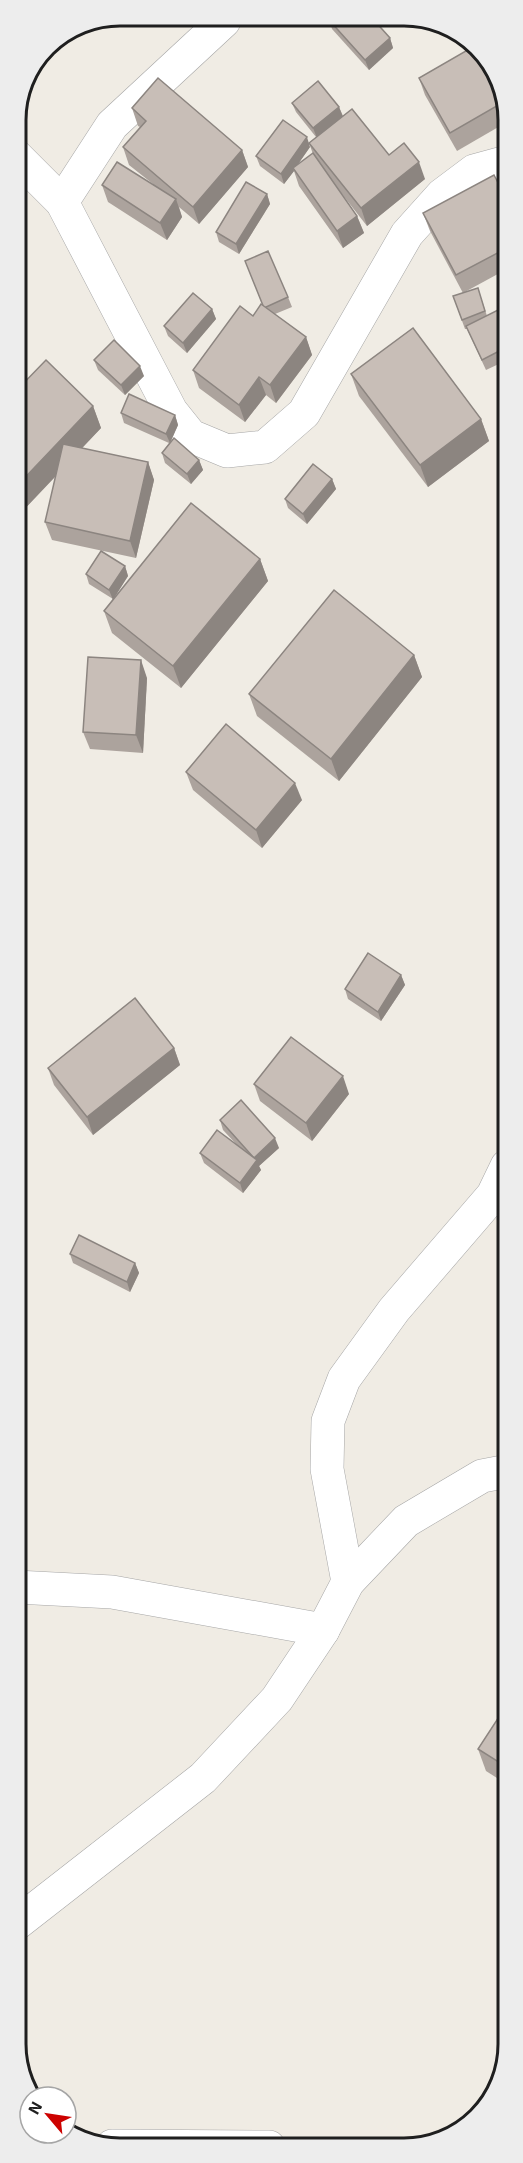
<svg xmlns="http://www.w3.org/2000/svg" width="523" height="2163" viewBox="0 0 523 2163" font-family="'Exo 2',sans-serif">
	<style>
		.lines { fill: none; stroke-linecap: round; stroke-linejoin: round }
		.street-casing { stroke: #a6a6a6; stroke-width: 34 }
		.street { stroke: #fff; stroke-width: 33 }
		.wall { fill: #aca39d }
		.shaded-wall { fill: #8c8580 }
		.building { fill: #c8beb7; stroke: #8c8580; stroke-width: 1.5 }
		.rim { fill: none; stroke: #1f1f1f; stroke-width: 3 }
	</style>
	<rect width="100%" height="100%" fill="#f0ece4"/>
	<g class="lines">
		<g class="street-casing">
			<g id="street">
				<polyline points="15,155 62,202 171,411 191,436 227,451 265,447 304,413 407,234 442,195 474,171 507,162"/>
				<polyline points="62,202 112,125 224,21"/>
				<polyline points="348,1582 327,1469 328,1421 344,1379 394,1310 493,1195 507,1166"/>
				<polyline points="16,1587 112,1592 323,1630"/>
				<polyline points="16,1924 203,1778 277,1699 323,1630 348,1582 406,1521 482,1476 508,1471"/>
				<polyline points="112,2146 269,2147"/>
			</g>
		</g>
		<use href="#street" class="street"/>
	</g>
	<g class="wall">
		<polygon points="329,20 390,38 393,48 369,70 332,29"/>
		<polygon points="419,78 502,103 507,116 507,122 457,151 425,95"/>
		<polygon points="292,103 339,107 343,116 389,155 425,179 367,226 338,189 357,216 364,233 343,248 299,186 294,171 284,184 260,166 256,156 310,147 298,164 313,154 309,143 316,137 296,112"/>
		<polygon points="132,108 242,150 248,167 199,224 179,207 182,217 167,240 108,202 102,185 153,184 129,165 123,147 140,127 138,126"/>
		<polygon points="267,194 270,204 239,254 219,242 216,232"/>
		<polygon points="507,200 507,269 463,293 430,231 423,213"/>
		<polygon points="245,261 288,297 292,307 275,314 306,337 312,355 276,403 266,395 245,422 199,388 193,370 263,306"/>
		<polygon points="478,288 487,316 507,319 507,372 503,362 486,370 467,329 465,329 453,296"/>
		<polygon points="212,309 216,319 187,353 168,336 164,326"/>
		<polygon points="46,360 93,406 101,428 82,448 148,462 154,480 136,558 52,540 45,522 56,476 15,519 15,392"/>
		<polygon points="94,360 144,376 125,395 98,370"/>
		<polygon points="351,374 481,419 489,441 428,487 359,396"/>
		<polygon points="121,413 175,415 178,425 170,443 199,460 203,470 191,484 165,463 162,453 169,443 124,423"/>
		<polygon points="332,479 336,489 307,524 288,508 285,499"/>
		<polygon points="260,559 268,581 181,688 112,633 104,611 113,599 89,584 86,574 125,566 128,576 113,599"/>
		<polygon points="414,655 422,677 339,781 257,716 249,694"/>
		<polygon points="147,678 143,753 90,749 83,732"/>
		<polygon points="186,772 302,800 262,848 193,790"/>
		<polygon points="401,975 405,985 381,1021 348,999 345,989"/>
		<polygon points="174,1048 180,1065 93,1135 54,1085 48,1068"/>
		<polygon points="254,1084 349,1094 312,1141 260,1101"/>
		<polygon points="220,1120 279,1148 259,1166 261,1170 243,1193 204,1163 200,1153 238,1146 223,1130"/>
		<polygon points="70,1254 135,1263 139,1273 130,1292 73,1263"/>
		<polygon points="508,1703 508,1785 486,1771 478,1749"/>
	</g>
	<g class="shaded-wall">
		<polygon points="390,38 393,48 369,70 365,60"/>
		<polygon points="339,107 343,117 317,138 313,128"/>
		<polygon points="307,137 310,147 294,170 293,168 294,171 284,184 281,174"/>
		<polygon points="242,150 248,167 199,224 193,207"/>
		<polygon points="419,162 425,179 367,226 361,208"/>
		<polygon points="267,194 270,204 239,254 236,244"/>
		<polygon points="176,199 182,217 167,240 160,223"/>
		<polygon points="357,216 364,233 343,248 337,231"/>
		<polygon points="212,309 216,319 187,353 183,343"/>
		<polygon points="306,337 312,355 276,403 270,385"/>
		<polygon points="19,361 25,378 15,385 15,363"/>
		<polygon points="140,366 144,376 125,395 121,385"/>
		<polygon points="259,377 266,395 245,422 239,405"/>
		<polygon points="93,406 101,428 15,519 15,488"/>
		<polygon points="175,415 178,425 170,443 166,434"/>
		<polygon points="481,419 489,441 428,487 420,465"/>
		<polygon points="199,460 203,470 191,484 187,474"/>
		<polygon points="148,462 154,480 136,558 130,541"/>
		<polygon points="332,479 336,489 307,524 303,514"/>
		<polygon points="260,559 268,581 181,688 173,666"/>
		<polygon points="125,566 128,576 113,600 109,590"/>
		<polygon points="414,655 422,677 339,781 331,759"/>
		<polygon points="141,660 147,678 143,753 136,735"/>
		<polygon points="295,783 302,800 262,848 256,830"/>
		<polygon points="401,975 405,985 381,1021 378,1012"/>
		<polygon points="174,1048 180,1065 93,1135 87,1117"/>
		<polygon points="343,1076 349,1094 312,1141 306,1123"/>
		<polygon points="275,1138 279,1148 259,1166 261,1170 243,1193 240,1183 254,1158"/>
		<polygon points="135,1263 139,1273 130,1292 127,1282"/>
	</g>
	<g class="building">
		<polygon points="373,19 390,38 365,60 329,20"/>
		<polygon points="471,48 502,103 450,133 419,78"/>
		<polygon points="158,78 242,150 193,207 123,147 146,121 132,108"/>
		<polygon points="318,81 339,107 313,128 292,103"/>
		<polygon points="352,109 389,155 404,143 419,162 361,208 309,143"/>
		<polygon points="283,120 307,137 281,174 256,156"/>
		<polygon points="313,153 357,216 337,231 293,168"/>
		<polygon points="117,162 176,199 160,223 102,185"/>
		<polygon points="494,175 507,200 507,248 456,275 423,213"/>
		<polygon points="246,182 267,194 236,244 216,232"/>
		<polygon points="268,251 288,297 264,308 245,261"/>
		<polygon points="478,288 485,311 462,320 453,296"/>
		<polygon points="193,293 212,309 183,343 164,326"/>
		<polygon points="261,304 306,337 270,385 259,377 239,405 193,370 240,306 253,316"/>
		<polygon points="502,308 507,319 507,347 482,360 466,326"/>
		<polygon points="413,328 481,419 420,465 351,374"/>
		<polygon points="114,340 140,366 121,385 94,360"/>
		<polygon points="507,347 507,365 499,353"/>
		<polygon points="15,356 19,361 15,363"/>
		<polygon points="46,360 93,406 15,488 15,392"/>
		<polygon points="129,394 175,415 166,434 121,413"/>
		<polygon points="174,438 199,460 187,474 162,453"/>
		<polygon points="63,444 148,462 130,541 45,522"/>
		<polygon points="313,464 332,479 303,514 285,499"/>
		<polygon points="191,503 260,559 173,666 104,611"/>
		<polygon points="101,551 125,566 109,590 86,574"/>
		<polygon points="334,590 414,655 331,759 249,694"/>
		<polygon points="88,657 141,660 136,735 83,732"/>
		<polygon points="226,724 295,783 256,830 186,772"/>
		<polygon points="368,953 401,975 378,1012 345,989"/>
		<polygon points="135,998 174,1048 87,1117 48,1068"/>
		<polygon points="291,1037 343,1076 306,1123 254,1084"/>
		<polygon points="241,1100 275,1138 254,1158 220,1120"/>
		<polygon points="217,1130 257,1160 240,1183 200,1153"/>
		<polygon points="79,1235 135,1263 127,1282 70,1254"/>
		<polygon points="508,1703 508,1768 478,1749"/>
	</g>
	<path d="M0 0H523V2163H0ZM120 26H404A94 94 0 0 1 498 120V2044A94 94 0 0 1 404 2138H120A94 94 0 0 1 26 2044V120A94 94 0 0 1 120 26Z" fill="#ededed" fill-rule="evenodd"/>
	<path class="rim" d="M120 26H404A94 94 0 0 1 498 120V2044A94 94 0 0 1 404 2138H120A94 94 0 0 1 26 2044V120A94 94 0 0 1 120 26Z"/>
	<g transform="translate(48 2115) rotate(299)"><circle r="28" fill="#ffffff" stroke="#a5a5a5" stroke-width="1.5"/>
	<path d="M0-4.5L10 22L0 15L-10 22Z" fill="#cd0200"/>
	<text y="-9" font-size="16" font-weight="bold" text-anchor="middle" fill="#1f1f1f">N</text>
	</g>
</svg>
